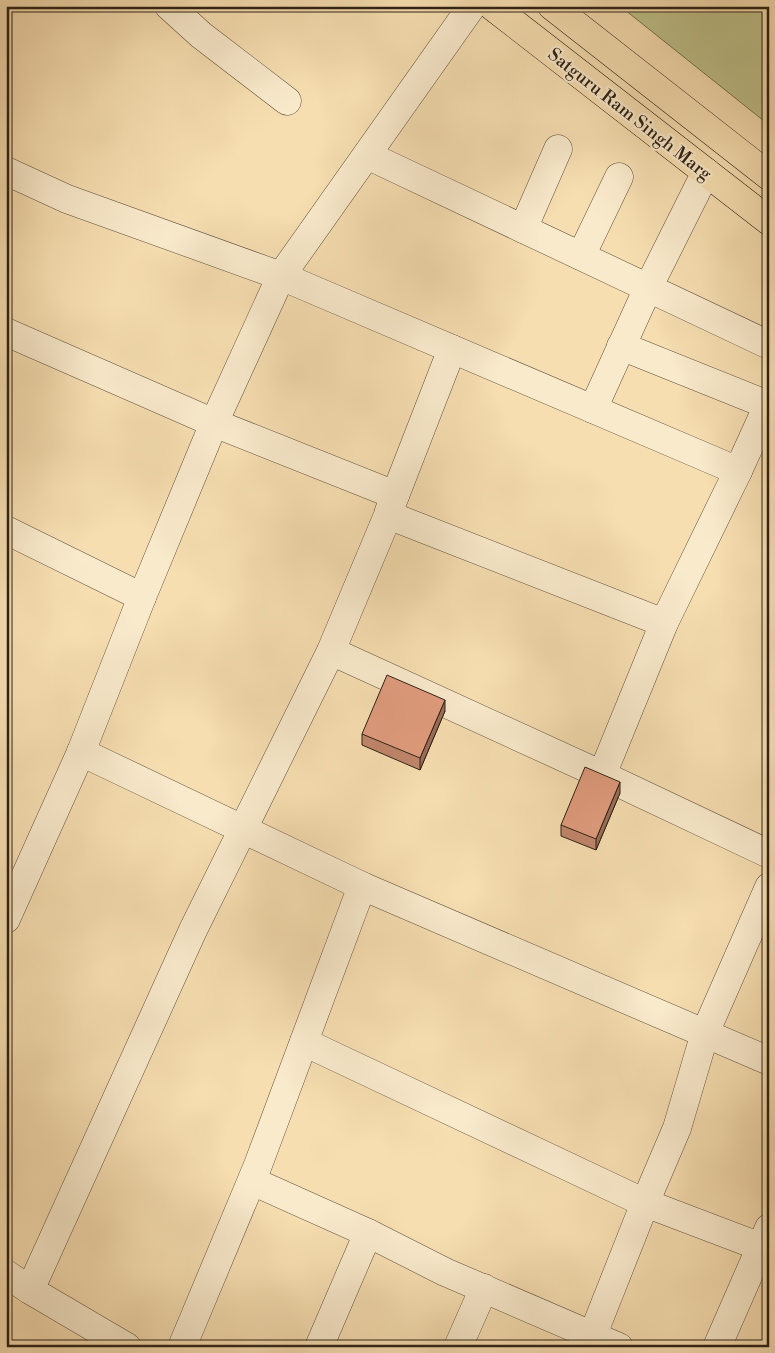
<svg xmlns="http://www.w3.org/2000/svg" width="775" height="1353" viewBox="0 0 775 1353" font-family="'Libre Bodoni',serif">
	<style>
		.green { fill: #bec18a; stroke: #767250 }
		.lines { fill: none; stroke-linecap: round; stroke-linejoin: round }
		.minor-casing { stroke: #60513d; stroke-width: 29 }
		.major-casing { stroke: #2e2216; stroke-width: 29 }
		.minor { stroke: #f9eacc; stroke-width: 28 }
		.major { stroke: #f6deb1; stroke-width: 28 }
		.wall { fill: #c1866c; stroke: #2e2216 }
		.shaded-wall { fill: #9d6d58; stroke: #2e2216 }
		.building { fill: #e09c7e; stroke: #2e2216 }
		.labels { text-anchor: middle; stroke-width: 4.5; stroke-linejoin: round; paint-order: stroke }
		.street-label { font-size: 18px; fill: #2e2216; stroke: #f9eacc }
	</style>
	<rect width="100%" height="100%" fill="#f6deb1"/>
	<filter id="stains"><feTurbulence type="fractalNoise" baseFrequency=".004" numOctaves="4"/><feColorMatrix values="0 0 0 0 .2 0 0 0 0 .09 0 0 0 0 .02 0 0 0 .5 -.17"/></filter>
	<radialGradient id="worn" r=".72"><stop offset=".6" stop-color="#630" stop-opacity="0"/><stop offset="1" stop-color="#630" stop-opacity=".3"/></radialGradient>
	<polygon class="green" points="620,6 769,6 769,125"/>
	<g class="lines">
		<g class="minor-casing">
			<g id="minor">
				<polyline points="169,6 201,35 287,101"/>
				<polyline points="367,155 769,345"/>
				<polyline points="6,171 67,199 281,276 738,471"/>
				<polyline points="523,229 558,149"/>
				<polyline points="581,256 619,177"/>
				<polyline points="6,332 214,423 395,495"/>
				<polyline points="621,346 768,405 769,403"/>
				<polyline points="593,409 648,288 706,172"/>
				<polyline points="389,511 452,349"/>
				<polyline points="6,530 142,597"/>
				<polyline points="331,651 602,775 769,854"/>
				<polyline points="602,775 664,623"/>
				<polyline points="362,886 81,752 142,597 214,423 281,276 472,6"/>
				<polyline points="6,919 81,752"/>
				<polyline points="304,1042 645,1203 761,1247"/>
				<polyline points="252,1181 368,1233 445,1272 619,1347"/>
				<polyline points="6,1274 30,1290 127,1347"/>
				<polyline points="30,1290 193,930 331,651 388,515 664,623 738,471 768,405 769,406"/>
				<polyline points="182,1347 258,1165 362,886 769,1061"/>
				<polyline points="319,1347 368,1233"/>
				<polyline points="458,1347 484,1288"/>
				<polyline points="588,1347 645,1203 677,1128 705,1033 769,887"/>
				<polyline points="717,1347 769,1228"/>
			</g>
		</g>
		<g class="major-casing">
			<g id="major">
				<polyline points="492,6 769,221"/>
				<polyline points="552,6 769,176"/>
			</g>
		</g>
		<use href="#minor" class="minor"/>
		<use href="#major" class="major"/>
	</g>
	<g class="wall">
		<polygon points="445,711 420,770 362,745 362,734"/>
		<polygon points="620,793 596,850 561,836 561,825"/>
	</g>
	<g class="shaded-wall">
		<polygon points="445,700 445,711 420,770 420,758"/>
		<polygon points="620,782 620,793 596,850 596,839"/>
	</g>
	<g class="building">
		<polygon points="387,675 445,700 420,758 362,734"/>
		<polygon points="585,767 620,782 596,839 561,825"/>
	</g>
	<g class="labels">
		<g class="street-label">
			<text transform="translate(630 114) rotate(38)" y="6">Satguru Ram Singh Marg</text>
		</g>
	</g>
	<rect width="775" height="1353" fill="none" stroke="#f6deb1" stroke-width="25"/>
	<rect x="8" y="8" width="760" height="1338" fill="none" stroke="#2e2216" stroke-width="2.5"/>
	<rect x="12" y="12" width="750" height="1328" fill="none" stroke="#2e2216"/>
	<rect width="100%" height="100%" filter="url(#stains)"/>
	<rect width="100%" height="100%" fill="url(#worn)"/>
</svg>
